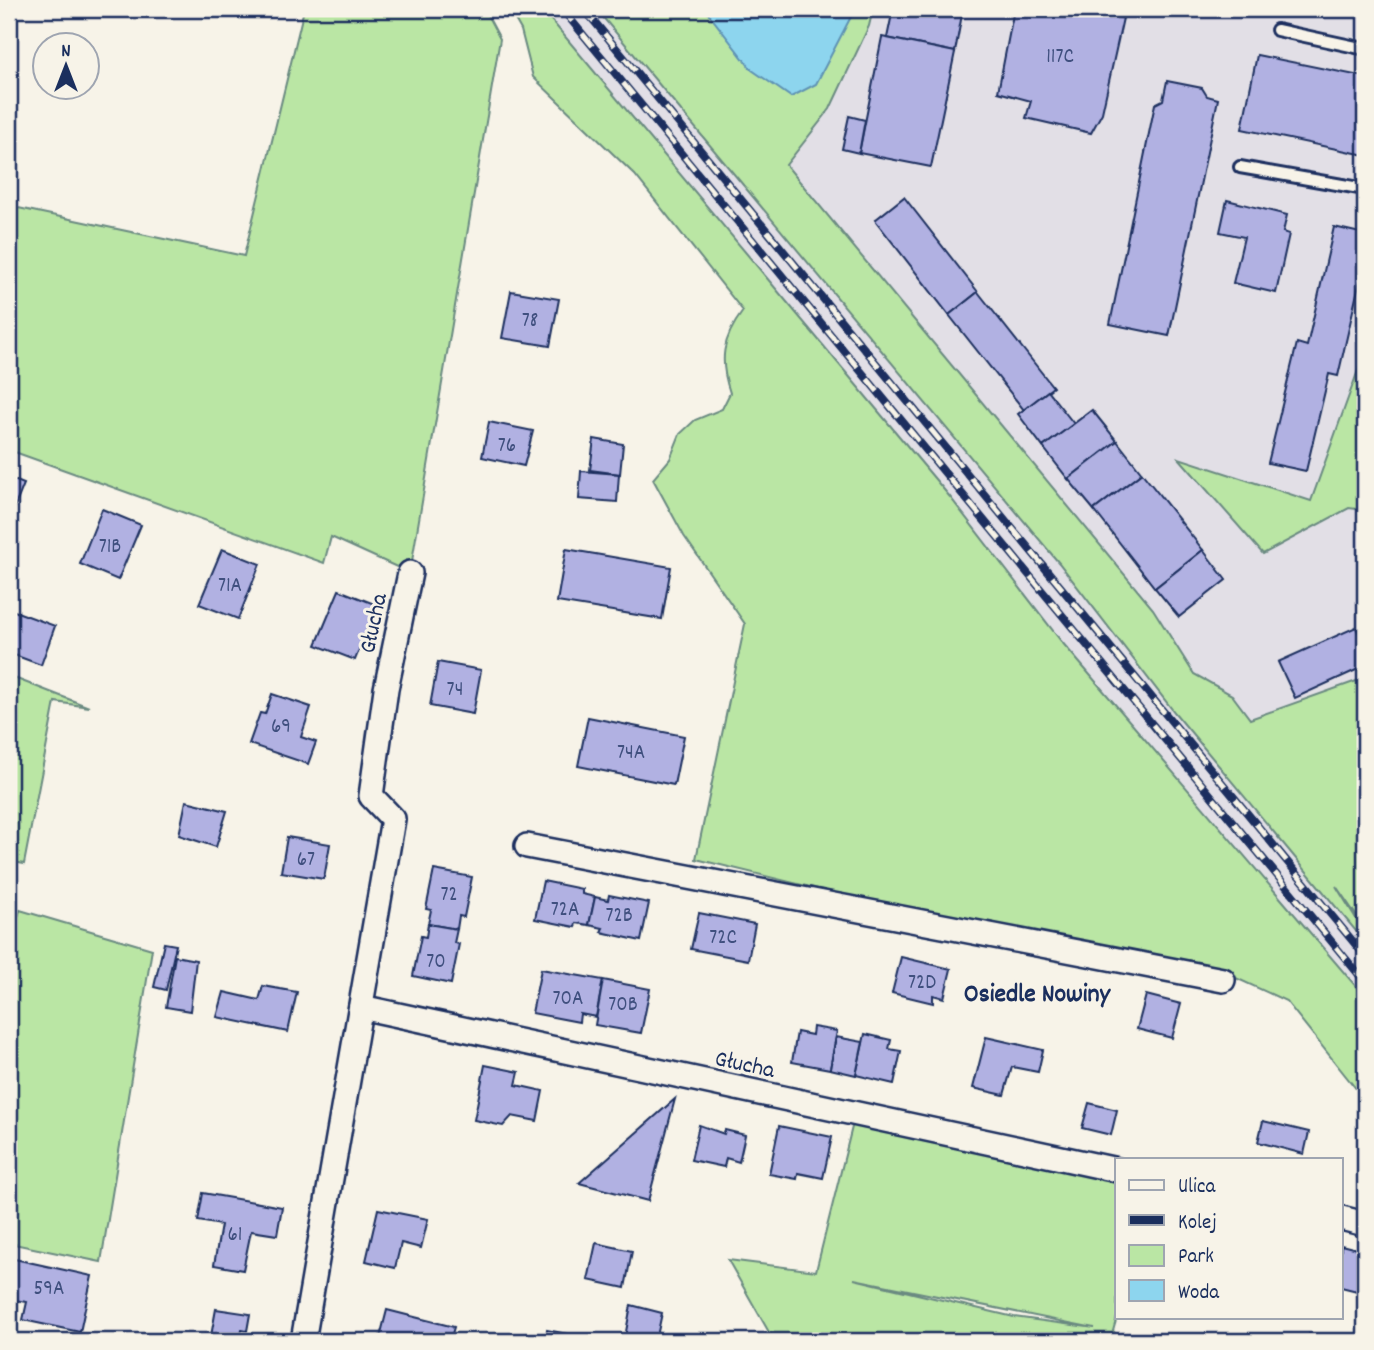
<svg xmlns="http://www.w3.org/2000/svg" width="1374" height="1350" viewBox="0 0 1374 1350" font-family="Dekko,sans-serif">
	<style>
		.built { fill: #e2dfe6 }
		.green { fill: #bae6a4; stroke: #6a8a81; stroke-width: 2; fill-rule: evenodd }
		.water { fill: #8dd5ee; stroke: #5f93b4; stroke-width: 2 }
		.building { fill: #b1b1e2; stroke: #1b2f5e; stroke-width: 2 }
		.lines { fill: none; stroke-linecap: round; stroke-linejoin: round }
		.lane-casing { stroke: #1b2f5e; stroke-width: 16 }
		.street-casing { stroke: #1b2f5e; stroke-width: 28 }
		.lane { stroke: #f7f3e8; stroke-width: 10 }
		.street { stroke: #f7f3e8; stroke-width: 23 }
		.rail-casing { stroke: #1b2f5e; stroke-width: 8 }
		.rail { stroke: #f7f3e8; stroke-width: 5; stroke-dasharray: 16; stroke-linecap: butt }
		.labels { text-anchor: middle; stroke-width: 6; stroke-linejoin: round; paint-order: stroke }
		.number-label { font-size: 21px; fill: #40507f }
		.street-label { font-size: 24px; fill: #1b2f5e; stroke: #f7f3e8 }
		.neighbourhood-label { font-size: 26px; font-weight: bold; fill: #1b2f5e; stroke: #f7f3e8 }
	</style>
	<rect width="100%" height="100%" fill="#f7f3e8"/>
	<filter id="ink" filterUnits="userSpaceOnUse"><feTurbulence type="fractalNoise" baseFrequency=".0143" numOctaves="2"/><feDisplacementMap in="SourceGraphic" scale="14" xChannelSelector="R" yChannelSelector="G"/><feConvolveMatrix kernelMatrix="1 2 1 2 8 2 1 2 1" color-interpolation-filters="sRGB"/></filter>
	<g filter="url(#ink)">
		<g class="built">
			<polygon points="542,9 595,9 848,309 1059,563 1175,713 1365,941 1365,997 1061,641 950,497 702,207"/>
			<polygon points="873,9 1365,9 1365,882 1232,695 1194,674 1157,615 796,182 786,165 803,141 869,27"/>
		</g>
		<g class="green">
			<polygon points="304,9 484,9 500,39 410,573 331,537 324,563 9,450 9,206 244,256"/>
			<path d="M 509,9 L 542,9 L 950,497 L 1061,641 L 1365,997 L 1365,1100 L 1286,1001 L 1236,978 L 962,920 L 929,916 L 696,859 L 745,624 L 684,536 L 653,479 L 670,459 L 680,434 L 695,420 L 722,409 L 730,393 C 719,360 722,339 743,311 L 635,175 L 533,77 L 521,30 Z"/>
			<polygon points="596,9 873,9 869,26 830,109 786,165 1153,609 1194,674 1232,695 1250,719 1365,678 1365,928 1336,886 1365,933 1365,942 1175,713 1059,563"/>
			<polygon points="1365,351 1365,510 1349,508 1263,554 1179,458 1311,501"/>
			<polygon points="9,676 89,707 55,702 24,864 9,861"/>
			<polygon points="20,910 152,949 101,1262 9,1243 9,949"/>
			<path d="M 853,1123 L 1117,1180 L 1117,1317 L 1113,1331 L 1123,1341 L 1035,1341 L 1009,1338 L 1008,1341 L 774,1341 L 728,1260 L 816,1271 ZM 854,1279 L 1094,1328 L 1095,1328 L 1014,1317 Z"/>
		</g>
		<polygon class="water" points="705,9 855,9 816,84 791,97 752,70"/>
		<g class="building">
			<polygon points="893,9 963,9 955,52 887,38"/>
			<polygon points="1014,9 1072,9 1123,18 1102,113 1091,133 1026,118 1031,101 998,92"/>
			<polygon points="882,37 955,52 931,167 859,153"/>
			<polygon points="1257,55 1365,77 1365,155 1242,129"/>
			<polygon points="1167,81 1202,88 1207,96 1218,99 1169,336 1110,324 1155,104 1163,100"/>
			<polygon points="849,116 865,120 859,153 842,149"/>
			<polygon points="904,197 978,292 949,315 875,220"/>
			<polygon points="1227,200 1287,215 1283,232 1289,234 1276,293 1233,283 1244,237 1220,232"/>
			<polygon points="1334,227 1365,234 1365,258 1338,376 1329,374 1306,471 1268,463 1297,343 1307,346"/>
			<polygon points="511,291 559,299 550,346 502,338"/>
			<polygon points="978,292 1053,387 1024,410 949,315"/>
			<polygon points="1048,391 1074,424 1043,447 1018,414"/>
			<polygon points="1092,410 1117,441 1068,479 1043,447"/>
			<polygon points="489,422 533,431 524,466 482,457"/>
			<polygon points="594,439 623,444 620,474 590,470"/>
			<polygon points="1117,441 1142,473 1094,510 1068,479"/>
			<polygon points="581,471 619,474 617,502 579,499"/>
			<polygon points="1142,473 1203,550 1155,588 1094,510"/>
			<polygon points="9,478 24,484 9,521"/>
			<polygon points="102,509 141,525 118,580 80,564"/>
			<polygon points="222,549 260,564 238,619 199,604"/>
			<polygon points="566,549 671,567 662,619 557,602"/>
			<polygon points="1203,550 1226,580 1179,617 1155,588"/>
			<polygon points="339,590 377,605 355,660 316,645"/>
			<polygon points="9,609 55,626 41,665 9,653"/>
			<polygon points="1356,627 1365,647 1365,666 1295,698 1278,662"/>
			<polygon points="438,662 481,670 473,714 430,706"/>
			<polygon points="272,694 311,707 301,737 316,742 308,764 249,744 260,713 265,714"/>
			<polygon points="588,717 684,736 674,785 578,766"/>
			<polygon points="186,801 227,811 216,847 179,835"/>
			<polygon points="287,837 330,844 324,879 281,872"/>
			<polygon points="434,870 472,877 464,917 459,916 457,929 428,924 431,910 426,909"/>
			<polygon points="543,881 582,889 582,894 595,897 589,925 576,923 575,927 535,919"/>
			<polygon points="609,895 649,903 641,941 601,932 603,928 589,925 595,897 608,900"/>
			<polygon points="699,913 755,924 748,960 691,949"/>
			<polygon points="428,924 457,929 454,943 459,944 451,984 413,976 421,936 426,937"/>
			<polygon points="164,943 176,945 166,990 154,987"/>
			<polygon points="175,956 196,960 190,1011 166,1007"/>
			<polygon points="901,957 951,969 944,998 933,995 933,1003 892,993"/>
			<polygon points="541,969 603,980 596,1017 580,1014 579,1022 532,1013"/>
			<polygon points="603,980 650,989 641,1033 595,1025"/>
			<polygon points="263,986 297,992 288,1032 217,1017 224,992 259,1000"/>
			<polygon points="1146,995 1181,1004 1172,1038 1137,1029"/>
			<polygon points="813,1027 837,1031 830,1069 792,1062 797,1032 812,1035"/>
			<polygon points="865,1034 891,1040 889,1049 901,1051 894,1084 856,1075"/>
			<polygon points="836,1037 863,1042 856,1075 830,1069"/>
			<polygon points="986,1037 1043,1050 1038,1072 1012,1067 1004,1095 973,1088"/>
			<polygon points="485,1065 519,1072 516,1085 543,1091 537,1121 512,1116 503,1126 474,1120"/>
			<polygon points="675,1099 648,1201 579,1183"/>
			<polygon points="1089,1103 1117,1110 1111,1135 1082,1128"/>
			<polygon points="1263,1121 1309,1132 1304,1154 1258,1142"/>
			<polygon points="699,1125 724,1134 725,1130 745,1135 739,1162 726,1158 724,1167 691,1160"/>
			<polygon points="779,1126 832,1137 823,1178 798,1173 797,1179 769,1174"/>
			<polygon points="203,1193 282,1207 277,1235 251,1231 243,1270 214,1265 221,1225 198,1221"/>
			<polygon points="378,1209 428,1219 421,1248 401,1243 395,1268 366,1261"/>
			<polygon points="596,1243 632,1251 625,1288 588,1280"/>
			<polygon points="1341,1245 1365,1251 1365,1293 1341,1287"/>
			<polygon points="10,1258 92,1276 80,1332 23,1320 27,1302 9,1299"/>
			<polygon points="631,1305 662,1313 656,1341 625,1337"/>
			<polygon points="216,1309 250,1314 247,1331 242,1330 240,1341 243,1341 204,1341 205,1335 211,1336"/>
			<polygon points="387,1310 454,1327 450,1341 379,1341"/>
			<polygon points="547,1330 603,1341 544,1341"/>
			<polygon points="1309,1334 1342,1341 1307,1341"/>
		</g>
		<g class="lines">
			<g class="lane-casing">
				<g id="lane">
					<polyline points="1277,30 1365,49"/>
					<polyline points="1240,167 1365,189"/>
				</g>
			</g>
			<g class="street-casing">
				<g id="street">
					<polyline points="527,846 1223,980"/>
					<polyline points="361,1007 1117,1170"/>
					<polyline points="1341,1218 1365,1224"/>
					<polyline points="303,1341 393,819 371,796 386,689 410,573"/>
				</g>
			</g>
			<use href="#lane" class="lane"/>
			<use href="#street" class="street"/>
			<g class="rail-casing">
				<g id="rail">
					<polyline points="562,9 1365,982"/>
					<polyline points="584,9 1365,956"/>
				</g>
			</g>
			<use href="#rail" class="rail"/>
		</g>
	</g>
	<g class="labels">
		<g class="number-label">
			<text x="1060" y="62">117C</text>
			<text x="530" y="326">78</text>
			<text x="507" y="451">76</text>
			<text x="110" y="552">71B</text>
			<text x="230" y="591">71A</text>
			<text x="455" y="695">74</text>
			<text x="281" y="732">69</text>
			<text x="631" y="758">74A</text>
			<text x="306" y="865">67</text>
			<text x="449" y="900">72</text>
			<text x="565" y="915">72A</text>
			<text x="619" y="921">72B</text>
			<text x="723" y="943">72C</text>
			<text x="436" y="967">70</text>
			<text x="922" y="988">72D</text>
			<text x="568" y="1004">70A</text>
			<text x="623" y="1010">70B</text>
			<text x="235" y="1240">61</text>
			<text x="49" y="1294">59A</text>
		</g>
		<g class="street-label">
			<text transform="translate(372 623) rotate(-78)" y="8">Głucha</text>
			<text transform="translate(745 1063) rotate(12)" y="8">Głucha</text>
		</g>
		<g class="neighbourhood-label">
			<text x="1037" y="1001">Osiedle Nowiny</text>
		</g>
	</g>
	<rect width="1374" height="1350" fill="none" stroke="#f7f3e8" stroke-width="35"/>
	<rect x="18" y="18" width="1339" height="1315" fill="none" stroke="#1b2f5e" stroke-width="2.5" filter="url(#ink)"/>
	<rect x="1115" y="1158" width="228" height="161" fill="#f7f3e8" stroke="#9fa5b1" stroke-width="2"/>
	<rect x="1129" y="1180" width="35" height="10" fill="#f7f3e8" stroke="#9fa5b1" stroke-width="2"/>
	<text x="1178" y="1192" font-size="21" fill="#1b2f5e">Ulica</text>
	<rect x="1129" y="1215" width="35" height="10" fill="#1b2f5e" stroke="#9fa5b1" stroke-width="2"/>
	<text x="1178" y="1228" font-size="21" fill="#1b2f5e">Kolej</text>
	<rect x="1129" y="1245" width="35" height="21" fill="#bae6a4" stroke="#9fa5b1" stroke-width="2"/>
	<text x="1178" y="1262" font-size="21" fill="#1b2f5e">Park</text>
	<rect x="1129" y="1280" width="35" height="21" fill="#8dd5ee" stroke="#9fa5b1" stroke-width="2"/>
	<text x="1178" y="1298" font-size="21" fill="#1b2f5e">Woda</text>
	<g transform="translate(66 66)"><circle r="33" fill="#f7f3e8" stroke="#9fa5b1" stroke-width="2"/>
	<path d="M0-5L12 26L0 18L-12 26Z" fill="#1b2f5e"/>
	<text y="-10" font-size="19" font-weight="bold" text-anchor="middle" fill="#1b2f5e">N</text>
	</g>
</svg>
